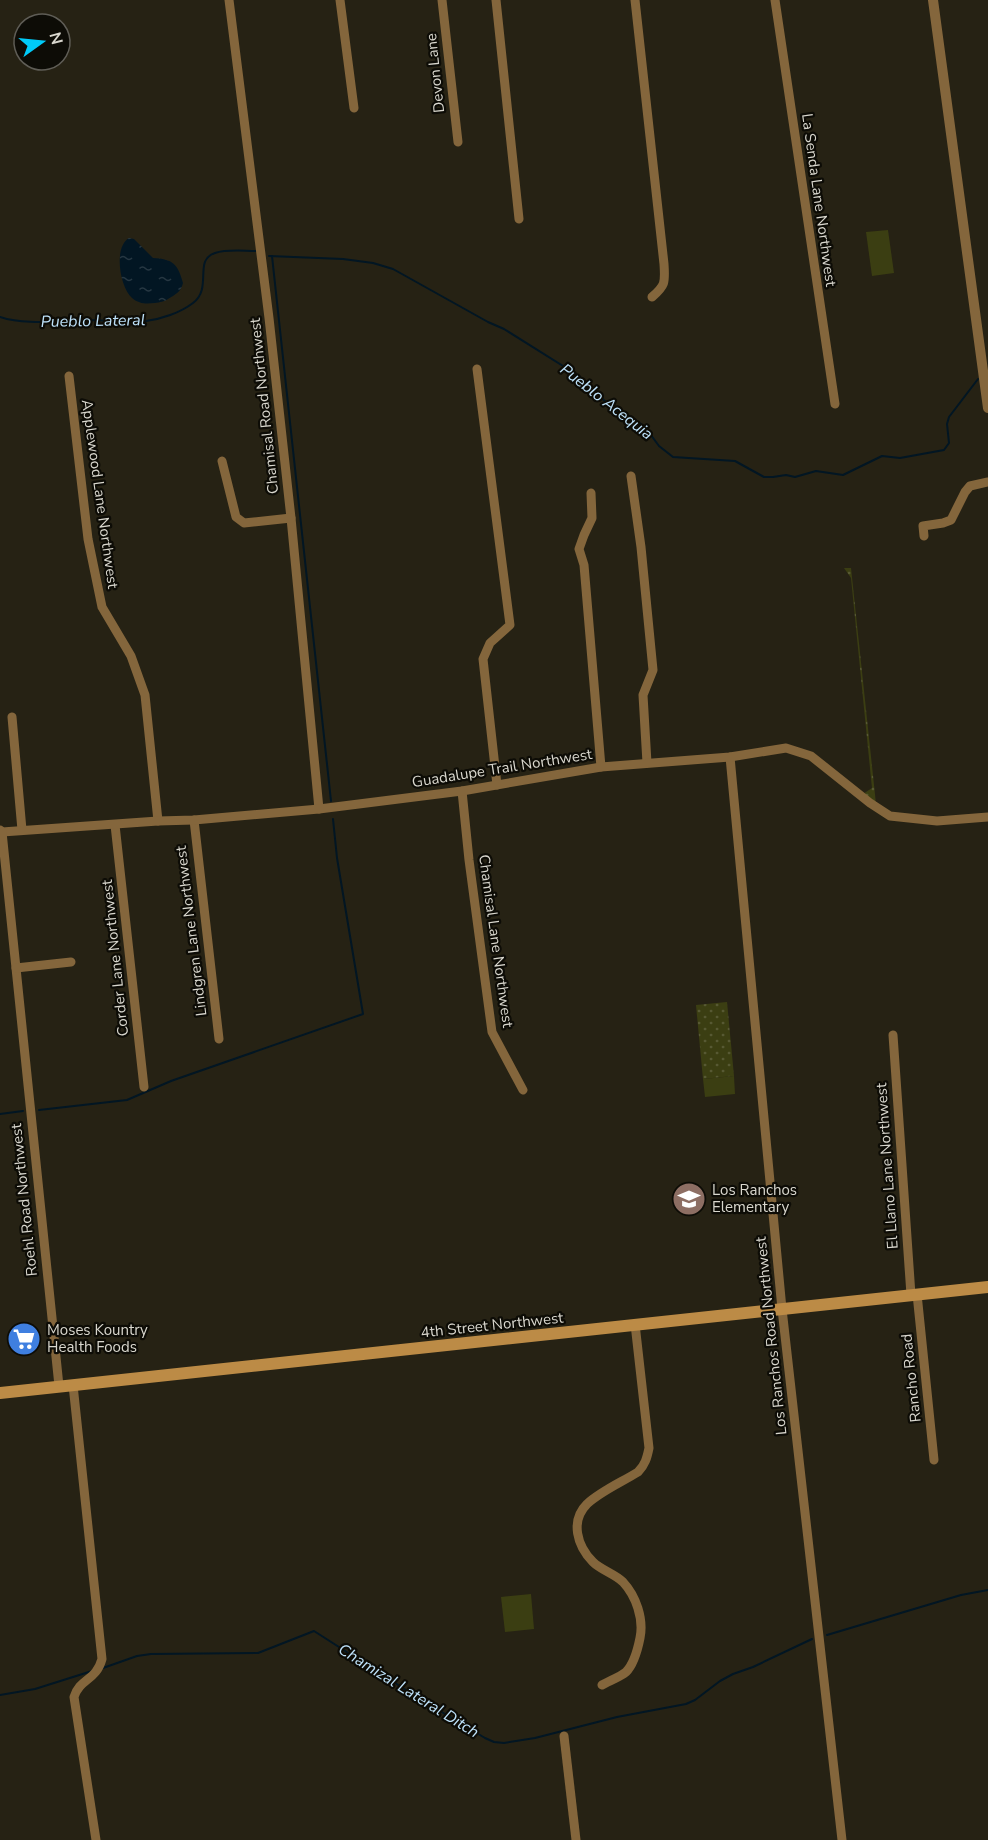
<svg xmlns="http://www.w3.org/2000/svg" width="988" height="1840" viewBox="0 0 988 1840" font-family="'Nunito Sans',sans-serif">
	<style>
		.grass { fill: url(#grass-dots) }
		.garden { fill: #3b3e12 }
		.water { fill: url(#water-ripples) }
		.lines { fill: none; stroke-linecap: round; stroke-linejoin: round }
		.stream { stroke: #021623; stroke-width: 2 }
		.minor { stroke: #84663c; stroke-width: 9 }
		.tertiary { stroke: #84663c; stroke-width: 10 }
		.secondary { stroke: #bc8b46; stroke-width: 12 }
		.labels { text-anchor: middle; stroke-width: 4.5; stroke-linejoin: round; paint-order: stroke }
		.street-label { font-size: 15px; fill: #d9d7ce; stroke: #0d0c06 }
		.poi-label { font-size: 15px; fill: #d9d7ce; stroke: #0d0c06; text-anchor: start }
		.water-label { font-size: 16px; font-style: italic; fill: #bee2fa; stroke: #0d0c06 }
	</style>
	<defs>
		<pattern id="grass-dots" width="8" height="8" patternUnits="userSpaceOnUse" patternTransform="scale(1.5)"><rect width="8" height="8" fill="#3b3e12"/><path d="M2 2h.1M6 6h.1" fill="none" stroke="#575933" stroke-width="1.8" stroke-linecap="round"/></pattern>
		<pattern id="water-ripples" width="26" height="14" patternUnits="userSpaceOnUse" patternTransform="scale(1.5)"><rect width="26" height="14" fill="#021623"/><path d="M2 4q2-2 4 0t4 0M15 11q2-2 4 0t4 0" fill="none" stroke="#263742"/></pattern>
	</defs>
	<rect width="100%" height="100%" fill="#262214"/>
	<g class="grass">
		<polygon points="844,568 851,568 876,804 863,794 872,788 851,578"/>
		<polygon points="727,1002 734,1076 703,1079 696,1005"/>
	</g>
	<g class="garden">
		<polygon points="888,230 894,273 872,276 866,232"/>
		<polygon points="734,1076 735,1094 705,1097 703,1079"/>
		<polygon points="531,1594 534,1629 505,1632 501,1597"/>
	</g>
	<path class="water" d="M 129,238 L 134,239 L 153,258 C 173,259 178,264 183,283 C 181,292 176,294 168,299 C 164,302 160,302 155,303 C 146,304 139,304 132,298 C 120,288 113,247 129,238 Z"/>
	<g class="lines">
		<g class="stream">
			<polyline points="269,256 343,259 373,263 393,269 488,322 504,329 579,376 614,410 631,417 645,427 659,446 673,457 735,461 764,477 773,477 786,475 795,477 816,471 843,475 882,456 900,458 944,450 949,443 947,424 949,417 978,379"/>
			<polyline points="272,256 331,801"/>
			<path d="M 0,317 C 27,326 58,320 86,320 C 106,320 127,323 146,321 C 161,319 180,313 193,303 C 213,288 193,260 215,253 C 227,249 243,251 256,251"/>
			<polyline points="39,1110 127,1100 171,1081 363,1014 337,858 333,819"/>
			<polyline points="0,1114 23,1111"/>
			<polyline points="827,1635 961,1595 988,1590"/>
			<polyline points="103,1668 137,1656 151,1654 258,1653 314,1631 420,1699 485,1738 494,1742 504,1743 535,1738 617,1717 686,1704 695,1700 720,1681 733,1674 753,1667 812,1639"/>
			<polyline points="0,1695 35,1689 92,1671"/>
		</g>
		<g class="minor">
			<polyline points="229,0 269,318 291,518 319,809"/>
			<polyline points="340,0 354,108"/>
			<polyline points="442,0 458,142"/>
			<polyline points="496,0 519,219"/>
			<path d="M 635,0 L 664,264 C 665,282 666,285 652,297"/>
			<polyline points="775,0 835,404"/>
			<polyline points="477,369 510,625 490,643 483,659 497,785"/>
			<polyline points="69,376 88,539 102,607 131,656 145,695 158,821"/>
			<polyline points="222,461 236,517 244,523 291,518"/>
			<polyline points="631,476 641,547 653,670 643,695 647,763"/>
			<polyline points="591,493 592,518 584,535 579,549 584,565 601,767"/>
			<polyline points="924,536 923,526 943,523 951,520 965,492 970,486 988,482"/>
			<polyline points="12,717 22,830"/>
			<polyline points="730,757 782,1309 842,1840"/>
			<polyline points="462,791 469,860 492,1032 523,1090"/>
			<polyline points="194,820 219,1039"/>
			<polyline points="115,825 144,1087"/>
			<polyline points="0,830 2,832 158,821 194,820 319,809 462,791 601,767 730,757 786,748 811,756 870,803 890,816 937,821 988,817"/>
			<polyline points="2,832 59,1386"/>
			<polyline points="16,968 71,962"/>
			<polyline points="893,1035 911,1295"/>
			<polyline points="917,1294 934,1460"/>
			<path d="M 73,1385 L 102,1659 C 96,1681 80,1678 74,1697 L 96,1840"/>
			<path d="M 602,1685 C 609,1681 620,1677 626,1672 C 634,1664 638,1648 640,1638 C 644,1619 636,1596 623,1582 C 615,1574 601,1570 593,1562 C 577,1546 570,1521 587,1504 C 601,1491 622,1482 638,1472 C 645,1465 647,1458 649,1448 L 635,1324"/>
			<polyline points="564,1736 576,1840"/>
		</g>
		<polyline class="tertiary" points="933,0 988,408"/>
		<polyline class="secondary" points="0,1393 988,1287"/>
	</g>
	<defs>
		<g id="school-disc" transform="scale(1.725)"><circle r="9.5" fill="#8d6e63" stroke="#0d0c06"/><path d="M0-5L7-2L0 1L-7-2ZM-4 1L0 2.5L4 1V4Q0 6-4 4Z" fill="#fff"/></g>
		<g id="supermarket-disc" transform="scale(1.725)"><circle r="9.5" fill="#3f7fe0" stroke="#0d0c06"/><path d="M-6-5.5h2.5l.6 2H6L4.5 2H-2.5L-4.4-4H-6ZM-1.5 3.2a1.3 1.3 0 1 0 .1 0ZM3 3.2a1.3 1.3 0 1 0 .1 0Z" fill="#fff"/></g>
	</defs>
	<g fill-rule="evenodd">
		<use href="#school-disc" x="689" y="1199"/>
		<use href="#supermarket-disc" x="24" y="1339"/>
	</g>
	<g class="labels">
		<g class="street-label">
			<text transform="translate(435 73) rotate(-96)" y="5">Devon Lane</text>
			<text transform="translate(819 200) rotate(82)" y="5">La Senda Lane Northwest</text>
			<text transform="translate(264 406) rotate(-96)" y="5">Chamisal Road Northwest</text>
			<text transform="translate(100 494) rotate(82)" y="5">Applewood Lane Northwest</text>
			<text transform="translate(502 768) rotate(-9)" y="5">Guadalupe Trail Northwest</text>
			<text transform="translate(191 931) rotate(-97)" y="5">Lindgren Lane Northwest</text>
			<text transform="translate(496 941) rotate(82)" y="5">Chamisal Lane Northwest</text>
			<text transform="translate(115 958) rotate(-96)" y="5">Corder Lane Northwest</text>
			<text transform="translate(887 1166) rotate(-94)" y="5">El Llano Lane Northwest</text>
			<text transform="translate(24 1200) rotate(-96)" y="5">Roehl Road Northwest</text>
			<text transform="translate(492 1325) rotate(-6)" y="5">4th Street Northwest</text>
			<text transform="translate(771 1336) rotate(-96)" y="5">Los Ranchos Road Northwest</text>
			<text transform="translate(911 1378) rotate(-96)" y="5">Rancho Road</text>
		</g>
		<g class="poi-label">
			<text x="712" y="1195">Los Ranchos<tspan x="712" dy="17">Elementary</tspan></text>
			<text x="47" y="1335">Moses Kountry<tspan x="47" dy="17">Health Foods</tspan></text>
		</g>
		<g class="water-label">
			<text transform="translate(93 320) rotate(-1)" y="6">Pueblo Lateral</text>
			<text transform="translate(607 401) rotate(38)" y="6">Pueblo Acequia</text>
			<text transform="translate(409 1690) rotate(32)" y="6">Chamizal Lateral Ditch</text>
		</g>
	</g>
	<g transform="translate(42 42) rotate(75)"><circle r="28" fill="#0d0c06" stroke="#5f5d56" stroke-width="1.5"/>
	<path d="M0-4.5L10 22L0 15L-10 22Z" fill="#00cbf9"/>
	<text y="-9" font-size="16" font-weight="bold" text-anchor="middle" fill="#d9d7ce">N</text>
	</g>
</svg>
